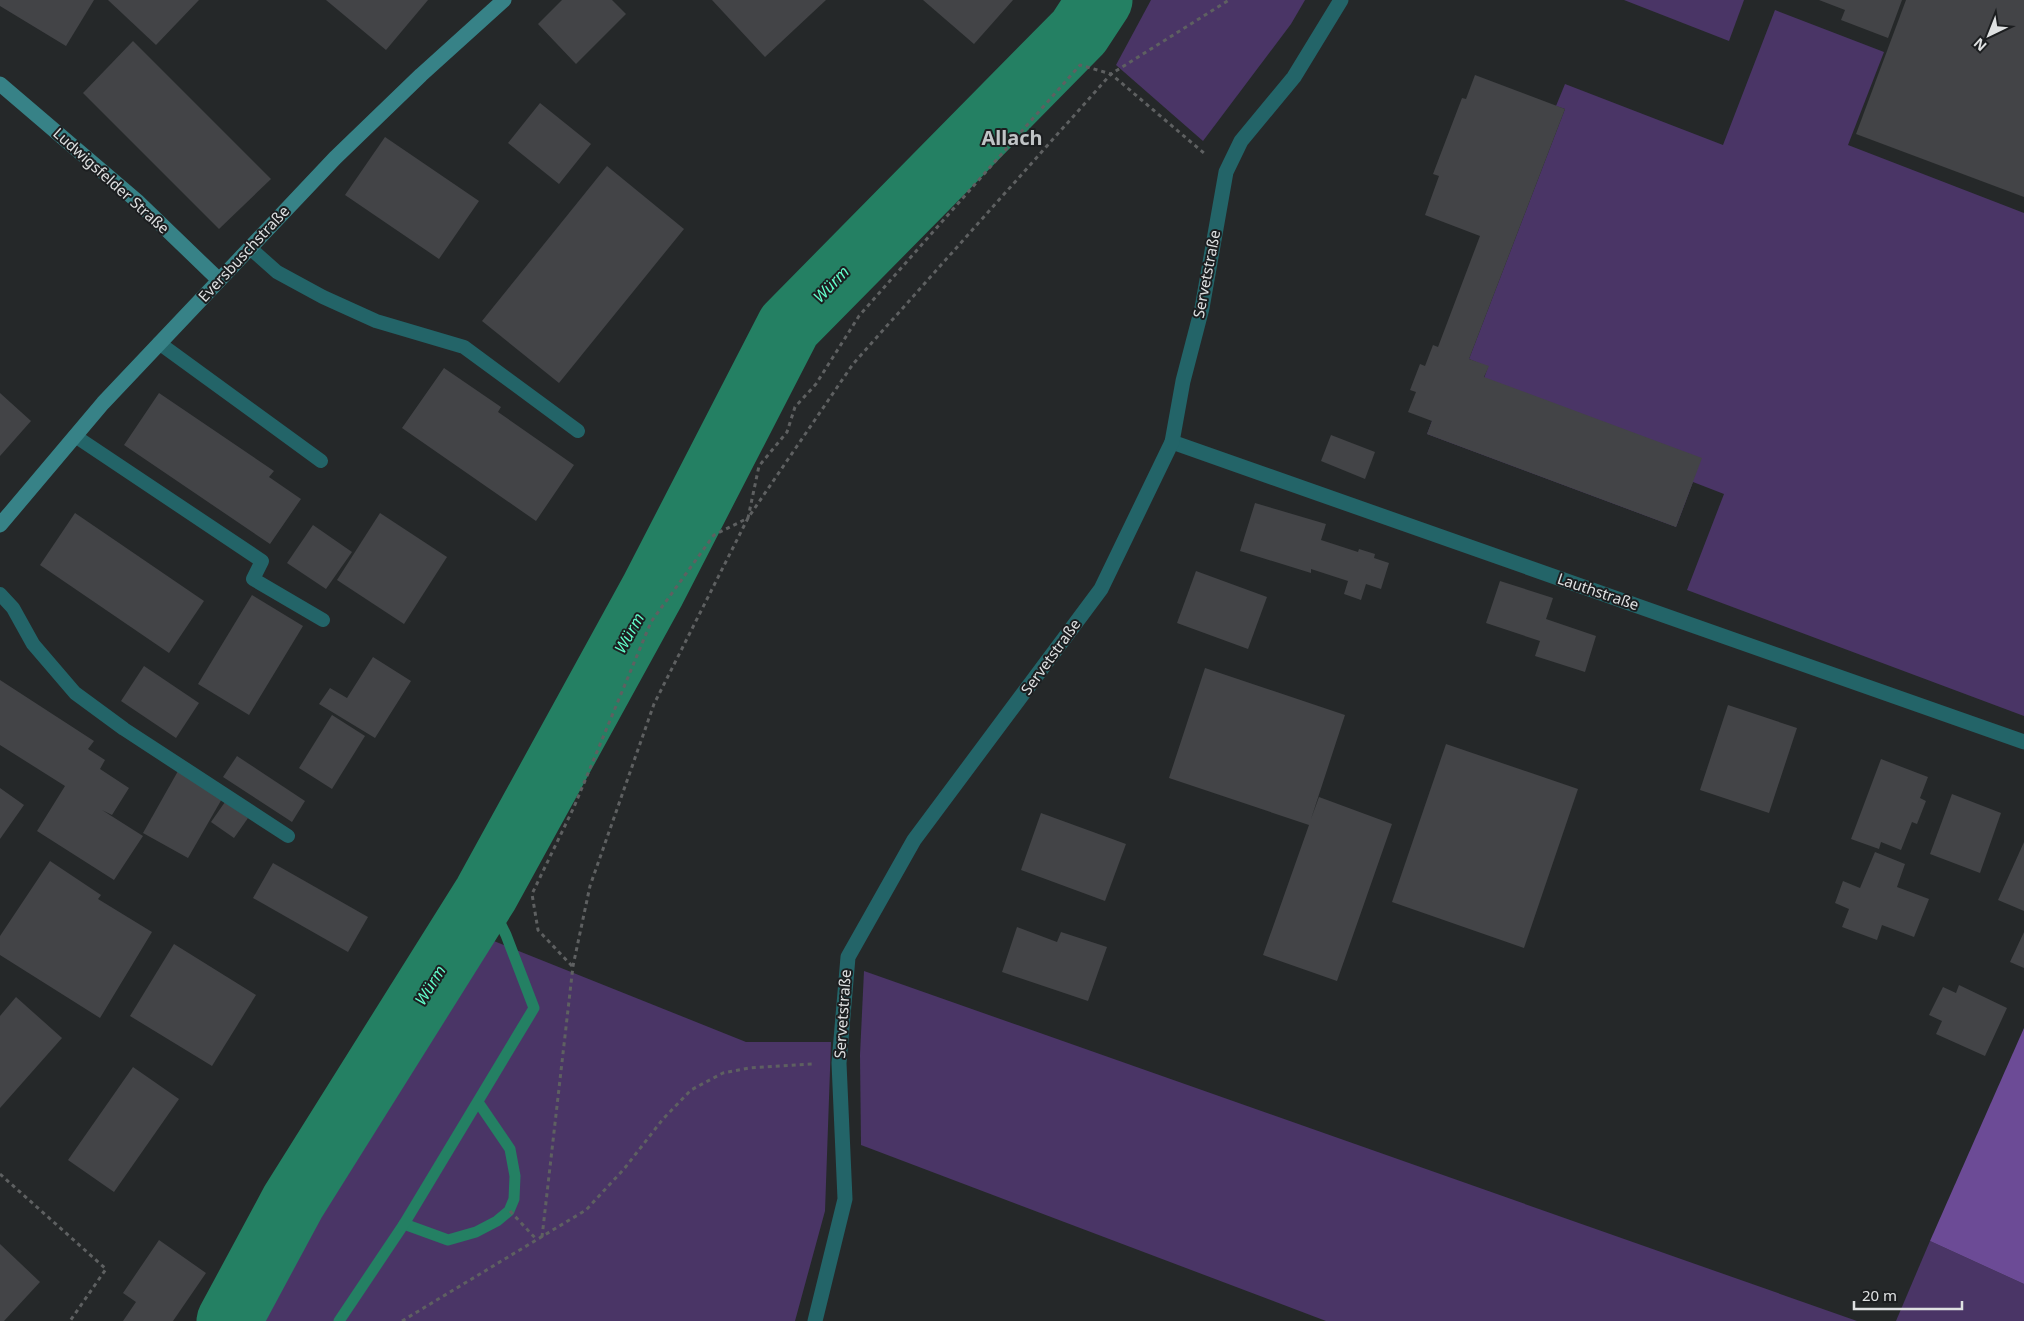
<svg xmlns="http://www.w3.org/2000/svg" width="2024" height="1321" viewBox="0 0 2024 1321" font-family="'Noto Sans',sans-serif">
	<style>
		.green { fill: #4a3566 }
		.forest { fill: #6c4b96 }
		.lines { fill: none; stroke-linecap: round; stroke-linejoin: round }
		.stream { stroke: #248063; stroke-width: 11 }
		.river { stroke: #248063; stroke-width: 65 }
		.building { fill: #434447 }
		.path { stroke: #5e6061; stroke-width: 3; stroke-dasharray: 4 4; stroke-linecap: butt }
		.lane { stroke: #236468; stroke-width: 14 }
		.street { stroke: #236468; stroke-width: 15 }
		.secondary { stroke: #378287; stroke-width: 15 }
		.labels { text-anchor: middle; stroke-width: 4; stroke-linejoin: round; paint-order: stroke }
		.street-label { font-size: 15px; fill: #dfe1e2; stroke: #1c1e20 }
		.water-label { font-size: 16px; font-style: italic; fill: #62fecb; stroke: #1c1e20 }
		.district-label { font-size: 20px; font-weight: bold; fill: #c0c4c6; stroke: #1c1e20 }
	</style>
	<rect width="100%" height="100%" fill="#252829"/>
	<g class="green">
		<polygon points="1151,0 1305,0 1291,24 1203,141 1116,65"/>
		<polygon points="1624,0 1744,0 1729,41"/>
		<polygon points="1775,10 1884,52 1848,145 2024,213 2024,716 1687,590 1724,494 1693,482 1676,527 1427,434 1432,421 1464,433 1488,367 1469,359 1565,109 1556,106 1565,84 1723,145"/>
		<polygon points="474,933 746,1042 831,1042 825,1211 795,1321 236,1321"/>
		<polygon points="864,971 1857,1321 1326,1321 861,1145 860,1055"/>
		<polygon points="1930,1241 2024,1284 2024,1321 1896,1321"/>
	</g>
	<polygon class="forest" points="2024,1028 2024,1284 1930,1241"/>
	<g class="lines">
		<g class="stream">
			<polyline points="404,1224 448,1240 476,1232 497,1221 509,1211 514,1199 515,1176 510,1149 478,1102"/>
			<polyline points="339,1321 404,1224 534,1008 506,935 486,894"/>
		</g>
		<polyline class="river" points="229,1321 293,1202 486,894 653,590 789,326 1079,32 1100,0"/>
	</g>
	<g class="building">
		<polygon points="0,0 94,0 66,46 0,6"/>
		<polygon points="108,0 199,0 156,45"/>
		<polygon points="326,0 428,0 386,50"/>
		<polygon points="562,0 612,0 626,14 576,64 538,24"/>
		<polygon points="712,0 826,0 765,57"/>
		<polygon points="923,0 1013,0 974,44"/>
		<polygon points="1819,0 1902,0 1888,38 1841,20 1845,10"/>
		<polygon points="1906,0 2024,0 2024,197 1856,134"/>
		<polygon points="133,41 271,179 219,229 83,93"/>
		<polygon points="1475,75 1565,109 1469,359 1489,366 1484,377 1702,458 1676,527 1427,434 1432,421 1408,412 1416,392 1410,390 1420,364 1425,366 1433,345 1438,347 1480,236 1425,215 1439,176 1433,174 1462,98 1466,99"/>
		<polygon points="540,103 591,144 559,184 508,143"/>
		<polygon points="385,137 479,201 439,259 345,195"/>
		<polygon points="607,166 684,229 559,383 482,321"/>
		<polygon points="444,368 501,407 498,412 574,465 536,521 402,428"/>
		<polygon points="0,393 31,421 0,456"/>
		<polygon points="159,393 274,471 269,477 301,499 270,544 124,445"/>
		<polygon points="1331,435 1375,452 1365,479 1321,461"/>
		<polygon points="1255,503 1326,524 1321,540 1358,552 1359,549 1375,554 1374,558 1389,563 1381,589 1366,584 1361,600 1344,594 1348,581 1311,569 1311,573 1240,551"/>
		<polygon points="75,513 204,601 169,653 40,565"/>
		<polygon points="380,513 447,557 404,624 337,580"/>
		<polygon points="313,525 352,552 326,589 287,563"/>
		<polygon points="1196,571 1267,597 1248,649 1177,623"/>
		<polygon points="1500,581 1553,598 1546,619 1596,636 1585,672 1535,656 1540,641 1486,623"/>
		<polygon points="252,595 303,626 249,715 198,684"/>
		<polygon points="373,657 411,681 375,738 319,704 330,688 347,698"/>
		<polygon points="144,666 199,703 176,738 121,701"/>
		<polygon points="1205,668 1345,715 1311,819 1319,797 1392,824 1337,981 1263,955 1309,825 1169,778"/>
		<polygon points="0,680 94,741 88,749 105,760 100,769 129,788 112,815 102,810 143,836 114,880 37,831 65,786 0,745"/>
		<polygon points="1728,705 1797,728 1769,813 1700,790"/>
		<polygon points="332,715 365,736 332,789 299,768"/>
		<polygon points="1446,744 1578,789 1524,948 1392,902"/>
		<polygon points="237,756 305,801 292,822 223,777"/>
		<polygon points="1881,759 1928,777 1920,798 1926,801 1917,824 1912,822 1901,850 1881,842 1879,849 1851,839"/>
		<polygon points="178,771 223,797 188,858 143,833"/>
		<polygon points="0,788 24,805 0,839"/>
		<polygon points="1952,794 2001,813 1980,873 1930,854"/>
		<polygon points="225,802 248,818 234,838 211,822"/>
		<polygon points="1041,813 1126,844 1105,901 1021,870"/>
		<polygon points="2024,842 2024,911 1998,900"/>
		<polygon points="1875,852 1905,864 1897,887 1929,899 1914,937 1882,925 1877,940 1842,927 1849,909 1835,903 1843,881 1860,888"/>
		<polygon points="50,861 101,895 98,899 152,932 100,1018 0,955 0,936"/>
		<polygon points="273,863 368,917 348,952 253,898"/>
		<polygon points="1017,927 1057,942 1061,932 1107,947 1088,1001 1002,972"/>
		<polygon points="2024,932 2024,968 2010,962"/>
		<polygon points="174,944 256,995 212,1066 130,1016"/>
		<polygon points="1959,985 2007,1008 1985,1056 1936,1034 1942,1021 1929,1015 1943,987 1956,993"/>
		<polygon points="16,997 62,1038 0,1108 0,1016"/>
		<polygon points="133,1067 179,1099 114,1192 68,1160"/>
		<polygon points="159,1240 206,1273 173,1321 123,1321 136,1302 123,1293"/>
		<polygon points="0,1244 40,1282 4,1321 0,1321"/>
	</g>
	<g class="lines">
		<g class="path">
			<polyline points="572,966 538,930 532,894 574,807 651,622 714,535 748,518 759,466 787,432 795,407 816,384 859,316 1080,65 1111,74 1205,154"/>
			<polyline points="0,1174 106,1269 70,1321"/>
			<polyline points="510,1211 537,1240"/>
			<polyline points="542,1237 573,966 590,886 654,704 748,518 853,364 1111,74 1229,0"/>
			<polyline points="402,1321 586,1210 624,1169 663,1119 691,1090 723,1073 749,1068 813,1064"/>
		</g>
		<g class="lane">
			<polyline points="250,248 277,272 323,297 376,321 464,347 578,431"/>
			<polyline points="159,343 321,461"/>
			<polyline points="75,436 262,561 253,579 323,620"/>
			<polyline points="0,594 13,608 33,644 75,693 124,729 288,836"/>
		</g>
		<g class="street">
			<polyline points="1172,442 2024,742"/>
			<polyline points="815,1321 845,1199 839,1063 848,957 914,840 1101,589 1172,442 1183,381 1202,308 1226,172 1241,141 1294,77 1341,0"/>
		</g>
		<g class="secondary">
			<polyline points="0,84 137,201 219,280"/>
			<polyline points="0,525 103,403 335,158 421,75 504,0"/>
		</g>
	</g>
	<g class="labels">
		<g class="street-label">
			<text transform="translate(111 181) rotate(42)" y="5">Ludwigsfelder Straße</text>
			<text transform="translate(244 254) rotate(-47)" y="5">Eversbuschstraße</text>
			<text transform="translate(1207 274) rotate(-79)" y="5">Servetstraße</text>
			<text transform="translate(1598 592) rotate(19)" y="5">Lauthstraße</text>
			<text transform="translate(1051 657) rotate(-54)" y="5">Servetstraße</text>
			<text transform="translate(843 1014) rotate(-86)" y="5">Servetstraße</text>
		</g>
		<g class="water-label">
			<text transform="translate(831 284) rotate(-46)" y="6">Würm</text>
			<text transform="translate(629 633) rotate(-61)" y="6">Würm</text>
			<text transform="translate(430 985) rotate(-58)" y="6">Würm</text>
		</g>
		<g class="district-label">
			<text x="1012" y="145">Allach</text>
		</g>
	</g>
	<g transform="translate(1989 35) rotate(223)" stroke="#1c1e20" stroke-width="4" paint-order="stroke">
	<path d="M0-4L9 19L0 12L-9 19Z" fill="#dfe1e2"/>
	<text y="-8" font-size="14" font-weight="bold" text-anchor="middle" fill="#dfe1e2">N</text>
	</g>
	<path d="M1854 1301v8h108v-8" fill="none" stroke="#dfe1e2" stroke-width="2.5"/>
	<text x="1862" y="1301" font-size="15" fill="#dfe1e2" stroke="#1c1e20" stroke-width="4" paint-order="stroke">20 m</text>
</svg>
